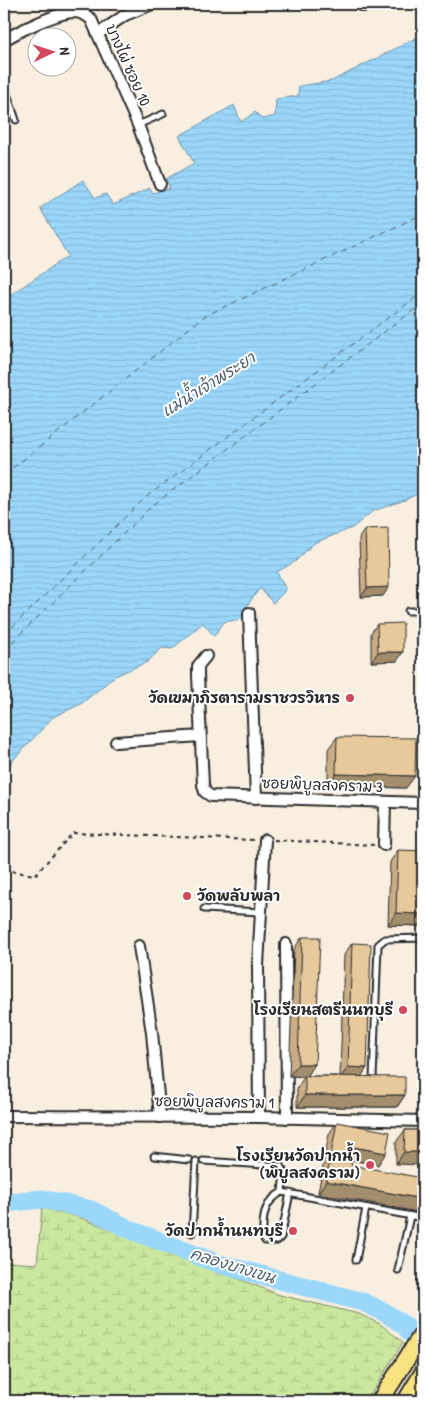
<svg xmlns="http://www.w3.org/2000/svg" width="427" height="1405" viewBox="0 0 427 1405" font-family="'Patrick Hand','Playpen Sans Thai',sans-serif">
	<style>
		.wetland { fill: url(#wetland-marsh); stroke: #7a8964 }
		.water { fill: url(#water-rules); stroke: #6e92a8 }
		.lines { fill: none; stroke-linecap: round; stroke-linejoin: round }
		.river { stroke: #9ad7fb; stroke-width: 19 }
		.ferry { stroke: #4c5f69; stroke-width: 1; stroke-dasharray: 6 5; stroke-linecap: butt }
		.service-casing { stroke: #2b2b2b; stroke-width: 9 }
		.minor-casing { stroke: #2b2b2b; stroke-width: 14 }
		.primary-casing { stroke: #2b2b2b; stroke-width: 20 }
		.path { stroke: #2b2b2b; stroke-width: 2; stroke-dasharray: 4 4; stroke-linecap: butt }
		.service { stroke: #fff; stroke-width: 5 }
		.minor { stroke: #fff; stroke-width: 10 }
		.primary { stroke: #f8e281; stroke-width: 16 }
		.wall { fill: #c8ad85; stroke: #2b2b2b }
		.shaded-wall { fill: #a28d6c; stroke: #2b2b2b }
		.building { fill: #e8c99b; stroke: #2b2b2b }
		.poi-dot { fill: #d1495b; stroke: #fff; stroke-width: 2 }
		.labels { text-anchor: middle; stroke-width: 4; stroke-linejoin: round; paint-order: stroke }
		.street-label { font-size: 15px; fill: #2b2b2b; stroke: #fff }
		.poi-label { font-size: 15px; font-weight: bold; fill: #2b2b2b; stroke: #fff; text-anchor: end }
		.water-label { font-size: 16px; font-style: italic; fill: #4c5f69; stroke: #fff }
	</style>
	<defs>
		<pattern id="wetland-marsh" width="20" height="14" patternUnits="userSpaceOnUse" patternTransform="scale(1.25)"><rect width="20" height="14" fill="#cae79e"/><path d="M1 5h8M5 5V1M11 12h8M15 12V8" fill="none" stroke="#aec688"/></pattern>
		<pattern id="water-rules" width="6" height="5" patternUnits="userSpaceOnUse" patternTransform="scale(1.25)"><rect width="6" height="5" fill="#9ad7fb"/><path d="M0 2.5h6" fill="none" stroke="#85b9d7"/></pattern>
	</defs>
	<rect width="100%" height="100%" fill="#f8efe1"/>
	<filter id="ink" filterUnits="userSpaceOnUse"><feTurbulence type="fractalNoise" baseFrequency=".02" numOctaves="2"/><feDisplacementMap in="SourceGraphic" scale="10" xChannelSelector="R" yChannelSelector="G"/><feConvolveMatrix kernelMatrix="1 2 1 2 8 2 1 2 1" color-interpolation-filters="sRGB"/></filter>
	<g filter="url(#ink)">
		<polygon class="wetland" points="42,1208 79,1217 280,1295 359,1314 380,1324 403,1342 367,1401 4,1401 4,1262 37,1264"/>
		<polygon class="water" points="418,37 420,48 423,48 423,491 405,500 373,511 352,528 314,543 296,561 277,572 286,590 273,603 260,588 246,607 243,619 224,622 214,636 203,623 172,649 162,648 147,662 115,676 81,704 53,717 4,770 4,299 68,256 40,208 83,180 95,198 106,194 113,205 150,188 153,193 170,188 166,179 194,163 179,136 234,105 241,122 255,112 262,119 275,116 276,99 298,96 299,86 332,81"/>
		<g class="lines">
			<polyline class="river" points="4,1203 42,1199 91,1210 131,1230 219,1264 363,1302 386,1313 405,1326 423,1347"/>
			<g class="ferry">
				<polyline points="4,475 205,316 423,214"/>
				<polyline points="4,635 145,498 423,292"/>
				<polyline points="4,650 153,505 423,303"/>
			</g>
			<g class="service-casing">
				<g id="service">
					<polyline points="4,85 16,120"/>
					<polyline points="138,125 163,114"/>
					<polyline points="408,611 423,611"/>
					<polyline points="204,909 261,912"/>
					<polyline points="373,1080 378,945 385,939 423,938"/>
					<polyline points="154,1156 189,1160"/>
					<polyline points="203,1161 281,1166 284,1172 282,1192 423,1218"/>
					<path d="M 282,1192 C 268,1200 264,1209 263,1225 C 263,1231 262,1236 265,1241 L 277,1241 L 281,1237 L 290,1193"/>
					<polyline points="192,1233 196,1161"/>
					<polyline points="356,1260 366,1208"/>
					<polyline points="398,1270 410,1216"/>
				</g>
			</g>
			<g class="minor-casing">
				<g id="minor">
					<polyline points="359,4 363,6 375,4"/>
					<polyline points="98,34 125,15 152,4"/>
					<path d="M 4,40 C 19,31 56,13 73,12 C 80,12 86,15 91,19 L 138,125 L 160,184"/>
					<polyline points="249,613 256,798"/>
					<polyline points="423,634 423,637"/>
					<polyline points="206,656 198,666 198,675 203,785 205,792 211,796 423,803"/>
					<polyline points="116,742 200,736"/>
					<polyline points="384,845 385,802"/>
					<polyline points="286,944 287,1118"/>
					<polyline points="139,946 152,1033 160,1117"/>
					<polyline points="4,1116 259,1117 423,1121"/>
					<polyline points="259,1117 258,965 265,840"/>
				</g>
			</g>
			<g class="primary-casing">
				<g id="primary">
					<polyline points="380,1401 423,1333"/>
					<polyline points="406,1401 423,1373"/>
				</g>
			</g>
			<g class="path">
				<polyline points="274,840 374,845"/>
				<polyline points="4,870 35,875 73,833 254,840"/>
			</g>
			<use href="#service" class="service"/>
			<use href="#minor" class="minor"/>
			<use href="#primary" class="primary"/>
		</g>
		<g class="wall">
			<polygon points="365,529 383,596 361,597 359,538"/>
			<polygon points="377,624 397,661 371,662 371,633"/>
			<polygon points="337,737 406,788 328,786 328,749"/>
			<polygon points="398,850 423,926 388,925 390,862"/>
			<polygon points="302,937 315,1064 307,1076 340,1076 344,955 352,943 361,1076 405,1095 397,1107 297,1107 297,1088 305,1076 289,1076 294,949"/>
			<polygon points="337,1122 378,1165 352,1160 318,1193 329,1134"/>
			<polygon points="405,1130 423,1130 396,1164 396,1142"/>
		</g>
		<g class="shaded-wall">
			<polygon points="389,587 383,596 361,597 367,588"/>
			<polygon points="378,652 403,652 397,661 371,662"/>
			<polygon points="336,774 415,776 406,788 328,786"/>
			<polygon points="396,913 423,914 423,926 388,925"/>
			<polygon points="298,1064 315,1064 307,1077 289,1076"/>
			<polygon points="348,1067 367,1068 359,1080 340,1079"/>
			<polygon points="305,1095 405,1095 397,1107 297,1107"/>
			<polygon points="354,1147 386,1153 378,1165 346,1159"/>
			<polygon points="404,1152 423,1152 423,1165 396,1164"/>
			<polygon points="326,1181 423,1199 423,1213 318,1193"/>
		</g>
		<g class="building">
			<polygon points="388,528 389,587 367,588 365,529"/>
			<polygon points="403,623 403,652 378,652 377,624"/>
			<polygon points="337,737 416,738 415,776 336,774"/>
			<polygon points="398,850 423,851 423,914 396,913"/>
			<polygon points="302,937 320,937 315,1064 298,1064"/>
			<polygon points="352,943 371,944 367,1068 348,1067"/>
			<polygon points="305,1076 405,1077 405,1095 305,1095"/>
			<polygon points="337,1122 390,1132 386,1153 354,1147 351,1165 423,1178 423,1199 326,1181"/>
			<polygon points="405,1130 423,1130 423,1152 404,1152"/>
		</g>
	</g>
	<g class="poi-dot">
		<circle cx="350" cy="698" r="5"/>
		<circle cx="187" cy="896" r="5"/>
		<circle cx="403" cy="1010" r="5"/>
		<circle cx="370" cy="1165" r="5"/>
		<circle cx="293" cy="1231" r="5"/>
	</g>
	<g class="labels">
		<g class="street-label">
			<text transform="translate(128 65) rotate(66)" y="5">บางไผ่ ซอย 10</text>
			<text transform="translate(322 785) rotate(2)" y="5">ซอยพิบูลสงคราม 3</text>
			<text transform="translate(214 1102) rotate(1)" y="5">ซอยพิบูลสงคราม 1</text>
		</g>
		<g class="poi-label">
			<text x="340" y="703">วัดเขมาภิรตารามราชวรวิหาร</text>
			<text x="197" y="901" text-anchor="start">วัดพลับพลา</text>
			<text x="393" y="1015">โรงเรียนสตรีนนทบุรี</text>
			<text x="360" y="1161">โรงเรียนวัดปากน้ำ<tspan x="360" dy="17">(พิบูลสงคราม)</tspan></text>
			<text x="283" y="1236">วัดปากน้ำนนทบุรี</text>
		</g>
		<g class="water-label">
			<text transform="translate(208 384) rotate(-32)" y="6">แม่น้ำเจ้าพระยา</text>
			<text transform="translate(233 1265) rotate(17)" y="6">คลองบางเขน</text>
		</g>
	</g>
	<rect width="427" height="1405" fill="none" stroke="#fff" stroke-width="20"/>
	<rect x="10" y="10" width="407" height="1385" fill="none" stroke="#2b2b2b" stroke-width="2" filter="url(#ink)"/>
	<g transform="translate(52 52) rotate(86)"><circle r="24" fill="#ffffff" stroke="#aaaaaa"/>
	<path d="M0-4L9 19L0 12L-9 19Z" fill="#d1495b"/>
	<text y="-8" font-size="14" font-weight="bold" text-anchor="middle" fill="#2b2b2b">N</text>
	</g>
</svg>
